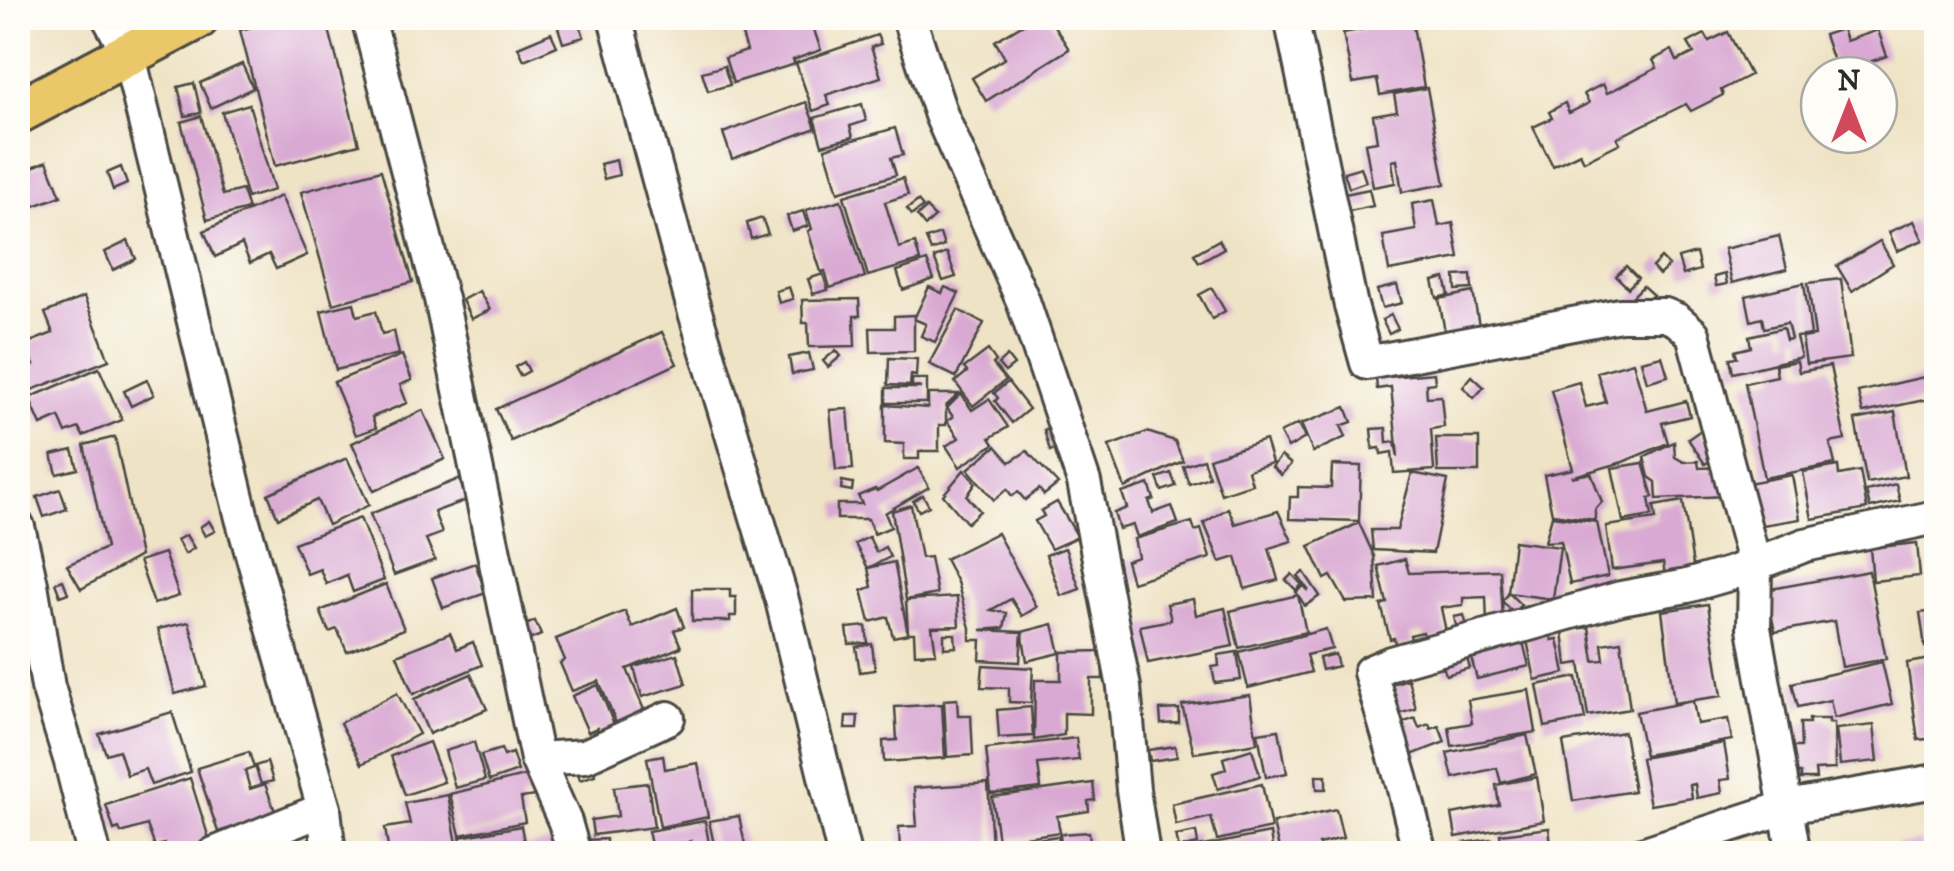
<svg xmlns="http://www.w3.org/2000/svg" width="1954" height="871" viewBox="0 0 1954 871" font-family="'IM FELL DW Pica',serif">
	<style>
		.building { fill: #d9a9d3 }
		.lines { fill: none; stroke-linecap: round; stroke-linejoin: round }
		.minor-casing { stroke: #484742; stroke-width: 38 }
		.major-casing { stroke: #484742; stroke-width: 48 }
		.minor { stroke: #fff; stroke-width: 32 }
		.major { stroke: #eac769; stroke-width: 42 }
	</style>
	<rect width="100%" height="100%" fill="#fdfcf7"/>
	<filter id="ink" filterUnits="userSpaceOnUse"><feTurbulence type="fractalNoise" baseFrequency=".01" numOctaves="2"/><feDisplacementMap in="SourceGraphic" scale="20" xChannelSelector="R" yChannelSelector="G"/><feConvolveMatrix kernelMatrix="1 2 1 2 8 2 1 2 1" color-interpolation-filters="sRGB"/></filter>
	<filter id="wash" filterUnits="userSpaceOnUse"><feTurbulence type="fractalNoise" baseFrequency=".0048" numOctaves="4" result="noise"/><feDisplacementMap in="SourceGraphic" scale="40" xChannelSelector="R" yChannelSelector="G"/><feGaussianBlur stdDeviation="2.25" result="paint"/><feColorMatrix in="noise" values="0 0 0 0 0 0 0 0 0 0 0 0 0 0 0 0 0 1.4 0 .05"/><feComposite in="paint" operator="in"/></filter>
	<g filter="url(#wash)">
		<rect width="100%" height="100%" fill="#efe3c5"/>
		<g id="blocks">
			<g class="building">
				<polygon points="290,18 326,18 359,144 275,166 240,30"/>
				<polygon points="555,18 578,18 584,37 563,43"/>
				<polygon points="776,18 848,18 814,30 821,50 793,60 795,64 733,83 725,58 747,51 740,29"/>
				<polygon points="1033,18 1049,18 1069,49 986,101 972,78 1005,58 995,41"/>
				<polygon points="1817,18 1866,18 1840,27 1839,23 1821,29"/>
				<polygon points="1412,20 1424,87 1380,95 1377,79 1353,83 1343,33"/>
				<polygon points="1842,29 1846,41 1878,30 1887,56 1837,73 1824,35"/>
				<polygon points="1728,32 1750,75 1721,90 1723,95 1691,111 1686,104 1617,138 1620,143 1584,161 1580,153 1553,166 1533,127 1552,118 1549,112 1565,103 1569,113 1589,103 1584,94 1603,84 1607,93 1657,68 1653,60 1672,50 1677,61 1694,53 1688,43 1705,34 1709,41"/>
				<polygon points="551,33 557,46 524,60 518,47"/>
				<polygon points="877,35 881,44 871,47 881,77 826,95 830,105 813,111 796,63"/>
				<polygon points="242,64 253,88 211,108 200,83"/>
				<polygon points="724,66 730,85 708,91 702,72"/>
				<polygon points="194,83 201,113 185,116 178,87"/>
				<polygon points="1427,88 1445,184 1402,192 1397,160 1392,161 1395,183 1373,187 1365,143 1377,141 1373,115 1397,111 1394,94"/>
				<polygon points="806,102 816,128 732,159 723,133"/>
				<polygon points="249,104 274,190 247,198 222,112"/>
				<polygon points="862,104 866,121 850,126 853,137 822,145 814,118"/>
				<polygon points="201,116 223,195 242,190 248,209 207,220 181,122"/>
				<polygon points="895,128 903,155 891,158 896,175 838,192 825,148"/>
				<polygon points="616,160 619,175 604,179 600,164"/>
				<polygon points="47,161 61,196 18,212 18,173"/>
				<polygon points="121,167 127,184 113,190 107,173"/>
				<polygon points="1361,167 1366,182 1349,188 1344,172"/>
				<polygon points="381,170 413,282 333,304 301,192"/>
				<polygon points="903,178 908,195 885,202 899,248 915,243 920,261 868,276 844,196"/>
				<polygon points="1369,189 1373,206 1349,211 1345,194"/>
				<polygon points="281,196 307,255 276,269 269,254 250,263 242,244 215,257 204,231"/>
				<polygon points="841,200 865,277 830,288 825,271 821,272 808,231 812,229 806,210"/>
				<polygon points="1434,200 1439,226 1453,223 1459,258 1389,271 1383,236 1416,230 1412,204"/>
				<polygon points="918,201 923,207 912,215 907,209"/>
				<polygon points="926,208 935,217 925,226 917,216"/>
				<polygon points="803,211 808,226 792,231 787,216"/>
				<polygon points="762,218 768,234 751,239 747,223"/>
				<polygon points="1914,221 1923,240 1897,251 1889,232"/>
				<polygon points="940,234 944,246 931,251 926,239"/>
				<polygon points="1779,236 1787,269 1732,283 1724,249"/>
				<polygon points="1219,240 1224,248 1199,262 1194,254"/>
				<polygon points="128,241 136,259 113,270 105,252"/>
				<polygon points="1880,241 1893,264 1852,291 1837,266"/>
				<polygon points="947,253 956,277 943,281 934,258"/>
				<polygon points="1696,253 1700,270 1683,275 1678,258"/>
				<polygon points="1661,258 1669,266 1659,275 1652,267"/>
				<polygon points="927,261 934,279 903,290 897,271"/>
				<polygon points="1626,266 1638,278 1628,288 1616,276"/>
				<polygon points="823,274 828,290 813,294 808,279"/>
				<polygon points="1725,274 1727,284 1716,286 1714,277"/>
				<polygon points="1471,275 1472,289 1456,290 1455,276"/>
				<polygon points="1445,278 1449,295 1437,298 1433,281"/>
				<polygon points="1841,279 1851,358 1806,364 1802,338 1815,336 1808,283"/>
				<polygon points="1804,283 1811,335 1796,337 1801,357 1733,373 1730,358 1737,357 1735,351 1751,347 1749,336 1783,328 1786,340 1791,339 1787,323 1764,328 1762,318 1751,321 1746,296"/>
				<polygon points="1397,285 1402,303 1382,308 1377,290"/>
				<polygon points="1643,286 1653,295 1640,308 1630,299"/>
				<polygon points="789,287 793,299 779,303 776,291"/>
				<polygon points="929,287 942,293 945,287 959,293 935,342 921,336 926,324 914,319"/>
				<polygon points="1212,288 1225,311 1212,319 1199,295"/>
				<polygon points="479,291 490,310 471,319 462,300"/>
				<polygon points="1473,292 1481,337 1447,343 1439,299"/>
				<polygon points="84,297 109,360 27,392 19,371 34,365 25,344 53,333 45,313"/>
				<polygon points="859,299 860,316 854,316 855,346 809,347 808,323 803,323 802,300"/>
				<polygon points="354,303 357,316 376,311 382,334 394,331 399,354 336,370 321,311"/>
				<polygon points="958,310 984,323 956,377 929,364"/>
				<polygon points="914,315 914,351 871,352 870,328 894,328 894,316"/>
				<polygon points="1391,315 1398,329 1389,334 1382,320"/>
				<polygon points="662,332 677,364 511,441 496,409"/>
				<polygon points="836,350 841,356 828,367 823,361"/>
				<polygon points="988,350 996,361 993,364 1006,380 973,406 955,382 967,372 964,368"/>
				<polygon points="809,353 813,370 792,374 789,357"/>
				<polygon points="402,355 412,380 400,385 407,403 372,417 376,428 356,435 334,382"/>
				<polygon points="1007,356 1014,365 1005,372 998,364"/>
				<polygon points="1662,356 1668,376 1647,382 1641,361"/>
				<polygon points="889,358 917,359 916,376 911,375 910,386 888,385"/>
				<polygon points="1797,361 1799,372 1830,366 1845,440 1830,443 1835,464 1764,478 1745,383 1777,376 1775,365"/>
				<polygon points="524,362 529,371 520,376 515,367"/>
				<polygon points="1633,362 1647,411 1686,401 1690,416 1662,423 1668,443 1623,462 1571,477 1591,473 1602,502 1595,510 1595,520 1552,514 1544,475 1573,469 1551,390 1579,382 1586,407 1606,402 1597,372"/>
				<polygon points="99,368 122,420 83,436 79,428 66,433 59,417 41,425 29,398"/>
				<polygon points="1434,373 1435,383 1426,384 1427,397 1441,396 1444,427 1431,429 1434,470 1394,473 1392,452 1381,454 1380,448 1373,449 1371,429 1386,428 1387,443 1395,442 1398,457 1391,387 1377,389 1376,378"/>
				<polygon points="1472,376 1484,387 1474,398 1463,387"/>
				<polygon points="1924,377 1929,399 1863,413 1858,392"/>
				<polygon points="912,379 927,379 927,403 886,403 886,388 921,388 912,386"/>
				<polygon points="147,380 154,395 131,406 124,391"/>
				<polygon points="1008,382 1029,409 1012,423 995,401 998,398 994,393"/>
				<polygon points="928,394 959,394 946,406 946,425 939,425 939,451 919,451 919,459 904,459 904,444 885,443 885,405 928,408"/>
				<polygon points="961,394 972,410 989,399 1008,427 990,438 994,444 960,467 946,446 959,438 947,421 953,417 947,408"/>
				<polygon points="1346,407 1352,422 1341,426 1346,437 1313,452 1301,424"/>
				<polygon points="848,409 853,469 836,470 830,410"/>
				<polygon points="423,410 445,459 374,491 352,443"/>
				<polygon points="1895,412 1906,476 1867,483 1855,420"/>
				<polygon points="1298,424 1305,438 1288,448 1280,433"/>
				<polygon points="1056,427 1062,448 1050,451 1044,430"/>
				<polygon points="1701,430 1719,455 1705,464 1688,439"/>
				<polygon points="1147,432 1175,441 1183,461 1125,488 1109,446"/>
				<polygon points="115,437 140,556 81,589 67,565 106,548 84,445"/>
				<polygon points="1436,438 1479,438 1479,472 1438,472"/>
				<polygon points="1265,440 1272,463 1248,470 1252,484 1221,494 1209,458"/>
				<polygon points="1674,442 1675,457 1684,462 1698,461 1699,468 1724,467 1726,496 1657,499 1656,482 1649,477 1644,457"/>
				<polygon points="996,446 1010,462 1027,451 1058,484 1044,495 1039,489 1025,500 1018,492 1012,496 1007,489 994,500 968,469"/>
				<polygon points="73,450 78,469 57,474 52,455"/>
				<polygon points="1281,456 1291,464 1281,475 1272,467"/>
				<polygon points="347,458 369,505 328,525 317,500 278,518 268,494"/>
				<polygon points="1203,459 1209,477 1189,484 1183,466"/>
				<polygon points="1643,463 1653,497 1649,498 1652,516 1623,521 1612,468"/>
				<polygon points="1332,465 1361,466 1359,521 1289,519 1290,497 1298,497 1298,487 1331,488"/>
				<polygon points="1838,466 1839,475 1860,471 1867,509 1812,519 1803,472"/>
				<polygon points="918,468 929,487 885,513 891,527 874,534 868,519 837,519 837,504 862,504 858,496 875,489 877,491"/>
				<polygon points="964,470 976,483 967,496 980,511 967,523 943,495"/>
				<polygon points="1171,473 1176,486 1162,491 1157,478"/>
				<polygon points="1412,473 1448,480 1433,553 1373,550 1371,530 1397,530"/>
				<polygon points="1792,475 1800,519 1756,526 1748,483"/>
				<polygon points="459,479 467,500 434,512 442,533 426,539 435,560 394,575 370,514"/>
				<polygon points="842,481 853,483 852,491 841,489"/>
				<polygon points="1149,484 1154,499 1149,501 1153,513 1172,506 1178,523 1137,537 1133,525 1119,529 1114,513 1127,508 1122,493"/>
				<polygon points="1896,484 1900,501 1870,508 1866,491"/>
				<polygon points="60,489 67,509 44,517 37,497"/>
				<polygon points="923,495 929,506 919,511 913,501"/>
				<polygon points="1683,501 1694,572 1665,576 1663,563 1612,570 1606,526 1656,519 1654,506"/>
				<polygon points="1057,502 1078,537 1051,549 1035,521 1044,516 1041,511"/>
				<polygon points="911,505 921,558 930,557 937,594 906,600 957,597 959,626 932,627 936,653 915,654 914,633 908,633 906,600 892,511"/>
				<polygon points="1228,508 1235,524 1278,511 1292,541 1269,548 1278,580 1245,589 1236,557 1220,562 1204,523"/>
				<polygon points="1552,516 1597,522 1608,576 1570,584 1561,541 1545,542"/>
				<polygon points="360,518 384,580 353,592 347,575 326,584 320,569 307,574 294,543"/>
				<polygon points="209,521 215,531 205,536 200,527"/>
				<polygon points="1192,522 1195,531 1201,529 1210,558 1132,582 1126,561 1138,557 1134,539"/>
				<polygon points="1359,523 1374,556 1377,601 1346,602 1331,576 1325,579 1309,546"/>
				<polygon points="997,533 1037,607 1022,616 1011,599 991,610 1007,613 1004,628 981,630 1022,632 1053,624 1060,653 1027,661 1022,632 1020,662 980,660 981,640 970,640 970,628 957,582 945,559"/>
				<polygon points="186,535 194,548 185,554 177,540"/>
				<polygon points="869,537 876,552 885,547 890,557 868,568 855,544"/>
				<polygon points="1514,541 1560,547 1553,599 1508,593"/>
				<polygon points="1917,543 1920,576 1873,581 1870,548"/>
				<polygon points="1065,548 1080,589 1061,596 1046,555"/>
				<polygon points="164,553 179,596 154,604 139,561"/>
				<polygon points="1405,559 1409,573 1500,570 1502,601 1509,593 1521,605 1513,613 1502,601 1503,623 1487,624 1486,597 1463,598 1463,605 1441,608 1447,636 1425,641 1423,632 1410,635 1412,644 1396,648 1394,638 1390,639 1381,605 1387,603 1378,566"/>
				<polygon points="894,562 908,634 893,637 888,617 870,622 862,590 872,587 868,568"/>
				<polygon points="475,563 486,593 443,608 432,578"/>
				<polygon points="1869,571 1886,659 1842,667 1834,621 1775,632 1772,618 1765,619 1760,591"/>
				<polygon points="1304,572 1320,596 1305,606 1296,592 1304,586 1309,591 1298,576"/>
				<polygon points="1292,574 1302,585 1296,590 1286,580"/>
				<polygon points="63,580 68,593 60,596 55,583"/>
				<polygon points="386,584 404,629 347,652 337,629 329,632 320,611"/>
				<polygon points="692,589 730,589 730,597 736,597 736,616 730,616 730,621 692,621"/>
				<polygon points="1298,595 1306,632 1239,648 1230,611"/>
				<polygon points="1193,599 1196,615 1225,608 1233,646 1148,663 1140,626 1171,620 1167,604"/>
				<polygon points="1708,604 1722,696 1674,703 1662,611"/>
				<polygon points="677,608 684,627 674,630 681,647 627,669 649,722 620,733 599,681 572,691 560,663 565,660 556,639 625,611 632,627"/>
				<polygon points="1936,611 1936,645 1925,647 1920,613"/>
				<polygon points="1464,615 1467,627 1457,629 1454,617"/>
				<polygon points="535,621 541,635 529,640 523,626"/>
				<polygon points="189,622 206,686 175,694 158,629"/>
				<polygon points="866,626 868,643 849,644 847,628"/>
				<polygon points="1589,627 1594,661 1604,660 1602,644 1621,641 1630,709 1588,716 1580,663 1567,665 1563,631"/>
				<polygon points="1326,629 1332,649 1306,655 1311,672 1248,688 1239,652"/>
				<polygon points="1550,630 1552,640 1558,639 1565,673 1535,680 1526,635"/>
				<polygon points="450,633 457,649 473,642 482,665 413,694 397,655"/>
				<polygon points="944,634 955,634 956,647 944,648"/>
				<polygon points="1521,634 1529,666 1477,679 1468,647"/>
				<polygon points="872,644 875,670 860,672 856,647"/>
				<polygon points="1463,647 1470,668 1446,675 1439,654"/>
				<polygon points="1102,651 1103,679 1091,679 1091,714 1064,713 1064,735 1034,740 1035,680 1061,680 1061,652"/>
				<polygon points="1237,652 1241,680 1215,683 1212,667 1219,666 1218,655"/>
				<polygon points="677,654 686,684 642,697 634,667"/>
				<polygon points="1335,654 1338,666 1322,670 1319,658"/>
				<polygon points="1936,658 1936,738 1918,740 1907,663"/>
				<polygon points="1882,662 1892,704 1834,718 1830,700 1798,707 1792,683"/>
				<polygon points="983,665 1033,668 1031,703 1009,702 1009,688 981,687"/>
				<polygon points="471,674 487,709 429,734 414,699"/>
				<polygon points="1577,677 1585,719 1545,727 1537,685"/>
				<polygon points="1408,679 1416,709 1395,715 1387,685"/>
				<polygon points="598,685 619,737 604,743 597,728 588,732 572,696"/>
				<polygon points="1529,690 1536,732 1452,746 1449,727 1472,723 1468,700"/>
				<polygon points="397,693 419,734 362,764 340,723"/>
				<polygon points="1250,695 1257,743 1194,753 1182,705"/>
				<polygon points="957,699 958,715 971,715 973,755 947,757 944,700"/>
				<polygon points="1693,701 1697,724 1728,719 1732,740 1645,755 1636,712"/>
				<polygon points="942,704 945,758 884,762 883,741 897,740 895,707"/>
				<polygon points="1031,707 1033,736 999,738 997,710"/>
				<polygon points="1179,709 1179,723 1161,724 1160,710"/>
				<polygon points="172,712 191,772 151,785 145,769 127,775 119,750 106,754 99,734"/>
				<polygon points="846,716 858,716 857,729 845,729"/>
				<polygon points="1415,718 1419,728 1429,724 1431,729 1439,726 1445,742 1409,756 1397,725"/>
				<polygon points="1809,719 1829,719 1829,723 1834,723 1835,769 1815,770 1816,779 1801,779 1801,773 1792,773 1791,747 1801,747 1800,723 1809,723"/>
				<polygon points="1874,725 1878,761 1840,765 1836,729"/>
				<polygon points="1279,730 1287,773 1266,777 1258,733"/>
				<polygon points="1624,732 1634,791 1573,801 1563,742"/>
				<polygon points="1527,735 1536,774 1501,783 1497,768 1453,778 1447,753"/>
				<polygon points="1076,738 1079,760 1038,764 1041,788 991,794 986,749"/>
				<polygon points="429,742 444,782 405,795 391,756"/>
				<polygon points="474,742 485,780 455,788 445,751"/>
				<polygon points="1724,743 1730,779 1720,780 1722,793 1697,798 1695,784 1690,785 1692,798 1650,805 1641,758"/>
				<polygon points="1175,746 1177,757 1150,761 1148,750"/>
				<polygon points="501,749 504,756 512,753 518,771 489,781 481,755"/>
				<polygon points="1252,749 1260,776 1218,789 1213,773 1226,769 1223,758"/>
				<polygon points="249,752 254,768 245,771 250,789 265,784 276,814 218,832 197,768"/>
				<polygon points="663,755 665,769 698,763 708,817 660,827 647,758"/>
				<polygon points="267,762 273,781 261,784 255,766"/>
				<polygon points="592,763 595,775 580,780 576,767"/>
				<polygon points="532,774 535,796 521,798 525,822 460,835 450,794"/>
				<polygon points="1316,776 1326,776 1326,789 1317,789"/>
				<polygon points="1537,777 1544,821 1456,837 1452,814 1499,805 1496,785"/>
				<polygon points="190,778 211,845 184,854 168,854 164,844 155,847 147,825 121,833 119,828 114,830 106,805"/>
				<polygon points="648,783 654,827 593,835 591,820 618,816 614,787"/>
				<polygon points="988,783 992,846 900,852 899,827 917,826 914,788"/>
				<polygon points="1093,783 1095,800 1088,801 1089,811 1057,816 1060,832 998,841 992,797"/>
				<polygon points="1262,784 1271,828 1217,840 1211,817 1176,825 1172,804"/>
				<polygon points="448,795 459,854 389,854 385,828 410,824 405,803"/>
				<polygon points="1336,809 1343,838 1319,844 1321,854 1280,854 1273,823"/>
				<polygon points="739,816 747,854 716,854 709,821"/>
				<polygon points="705,821 710,849 693,852 691,841 688,842 690,854 665,854 663,847 652,849 648,831"/>
				<polygon points="521,826 525,847 558,841 560,854 463,854 460,837"/>
				<polygon points="1549,828 1552,854 1522,854 1521,848 1502,850 1500,834"/>
				<polygon points="1089,832 1091,852 1062,854 1060,834"/>
				<polygon points="1196,832 1198,844 1179,848 1176,836"/>
				<polygon points="1270,833 1273,854 1172,854 1172,852"/>
				<polygon points="1058,836 1061,854 997,854 996,845"/>
				<polygon points="606,839 606,851 585,854 585,840"/>
				<polygon points="1492,839 1494,854 1464,854 1463,843"/>
				<polygon points="1921,841 1923,854 1896,854 1895,846"/>
			</g>
		</g>
	</g>
	<g filter="url(#ink)">
		<use href="#blocks" fill-opacity="0" stroke="#484742" stroke-width="2.5"/>
		<g class="lines">
			<g class="minor-casing">
				<g id="minor">
					<polyline points="109,18 128,52 242,518 324,809 329,854"/>
					<polyline points="368,18 441,299 537,759 565,822 574,854"/>
					<polyline points="615,18 692,302 782,600 844,854"/>
					<polyline points="909,18 941,115 1023,301 1084,482 1124,687 1133,790 1143,854"/>
					<polyline points="1291,18 1351,306 1367,363 1620,315 1665,315 1677,320 1693,334 1755,566 1754,628 1794,854"/>
					<polyline points="18,527 31,584 48,687 71,762 94,854"/>
					<polyline points="537,759 585,756 668,718"/>
					<polyline points="214,854 324,809"/>
					<polyline points="1420,854 1402,781 1370,672 1391,663 1621,598 1687,586 1729,574 1805,545 1936,517"/>
					<polyline points="1642,854 1787,807 1936,781"/>
				</g>
			</g>
			<g class="major-casing">
				<polyline id="major" points="18,112 197,18"/>
			</g>
			<use href="#minor" class="minor"/>
			<use href="#major" class="major"/>
		</g>
	</g>
	<rect width="1954" height="871" fill="none" stroke="#fdfcf7" stroke-width="60"/>
	<g transform="translate(1849 105)"><circle r="48" fill="#fdfcf7" stroke="#a9a8a5" stroke-width="2.5"/>
	<path d="M0-8L18 38L0 25L-18 38Z" fill="#d1495b"/>
	<text y="-15" font-size="28" font-weight="bold" text-anchor="middle" fill="#2b2b2b">N</text>
	</g>
</svg>
